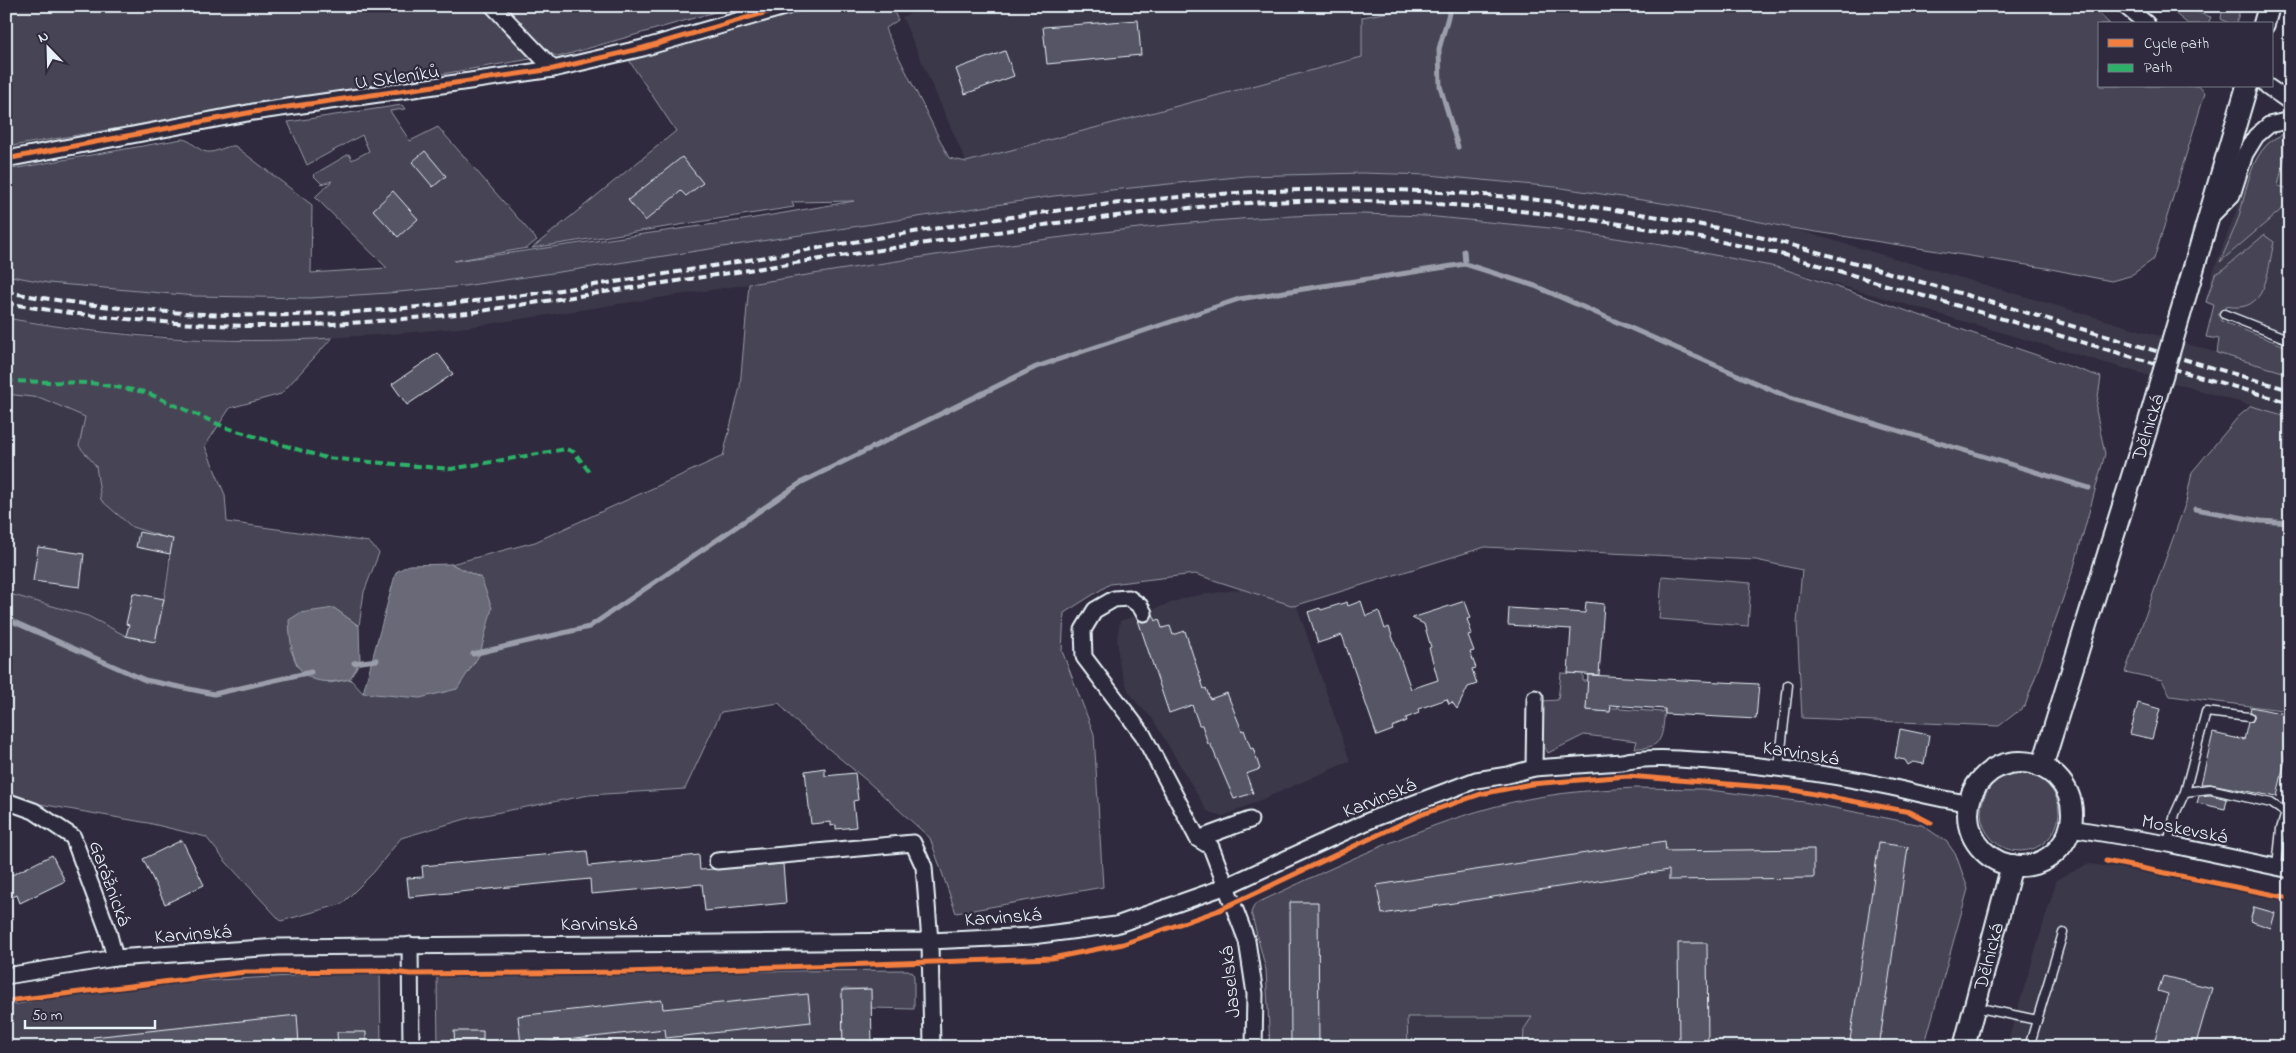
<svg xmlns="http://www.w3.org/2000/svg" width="2296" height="1053" viewBox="0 0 2296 1053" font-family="'Indie Flower',sans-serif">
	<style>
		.built { fill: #3b3749 }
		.green { fill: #464455; stroke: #979aa6 }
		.water { fill: #696978; stroke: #9c9fab }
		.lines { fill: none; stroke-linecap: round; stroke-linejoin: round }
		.stream { stroke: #9c9fab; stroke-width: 5 }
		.building { fill: #575565; stroke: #e8f1f8 }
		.service-casing { stroke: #e8f1f8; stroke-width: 11 }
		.minor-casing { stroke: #e8f1f8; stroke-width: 19 }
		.tertiary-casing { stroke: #e8f1f8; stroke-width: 24 }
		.service { stroke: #2f2a3d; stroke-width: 8 }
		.minor { stroke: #2f2a3d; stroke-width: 15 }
		.tertiary { stroke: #2f2a3d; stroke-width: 20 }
		.rail { stroke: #e8f1f8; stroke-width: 4; stroke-dasharray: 8 4; stroke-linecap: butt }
		.tertiary-bridge-casing { stroke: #e8f1f8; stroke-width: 24; stroke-linecap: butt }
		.tertiary-bridge { stroke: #2f2a3d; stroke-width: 20 }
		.quiet { stroke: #2db169; stroke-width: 4; stroke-dasharray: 8 4; stroke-linecap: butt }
		.cycleway-casing { stroke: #2f2a3d; stroke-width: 8 }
		.cycleway { stroke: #f27e40; stroke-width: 5 }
		.labels { text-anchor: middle; stroke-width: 4.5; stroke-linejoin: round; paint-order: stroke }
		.street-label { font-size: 20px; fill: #e8f1f8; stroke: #2f2a3d }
	</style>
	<rect width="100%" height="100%" fill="#2f2a3d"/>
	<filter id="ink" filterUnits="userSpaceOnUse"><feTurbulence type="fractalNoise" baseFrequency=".02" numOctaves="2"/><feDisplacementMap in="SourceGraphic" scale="10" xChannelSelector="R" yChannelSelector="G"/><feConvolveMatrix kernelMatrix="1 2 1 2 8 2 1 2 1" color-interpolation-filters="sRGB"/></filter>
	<g filter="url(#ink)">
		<g class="built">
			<polygon points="926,6 1361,6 1362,57 966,162 902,17"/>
			<polygon points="2290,32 2290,89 2284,76 2283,64 2283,53"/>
			<polygon points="2290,132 2290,338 2224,314 2205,302 2212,275 2255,160 2263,145 2271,138"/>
			<polygon points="1299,173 1429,175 1555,187 1675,205 1791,228 2290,374 2290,417 1781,268 1612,237 1550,228 1426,216 1300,215 1130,229 1059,237 469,327 392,334 311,339 248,340 192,338 96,330 6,318 6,275 48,283 195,296 310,298 388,293 464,286 573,270 1054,196 1189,181"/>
			<polygon points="6,393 41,398 85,417 79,446 96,466 101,500 132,527 170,539 164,599 155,642 126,636 88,616 6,593"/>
			<polygon points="1241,589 1297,606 1350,761 1222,817 1207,811 1152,718 1136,702 1128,690 1119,664 1117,639 1120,621 1187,597"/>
			<polygon points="2089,864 2121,868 2290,901 2290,1047 2006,1047 2057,879"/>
			<polygon points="1407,1017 1533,1017 1524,1029 1523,1047 1408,1047"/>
		</g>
		<g class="green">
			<polygon points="6,6 485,6 537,58 6,147"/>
			<polygon points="502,6 736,6 558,57 547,51"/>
			<path d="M 819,6 L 891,6 L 898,20 L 885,29 L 949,158 L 966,162 L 1362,57 L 1362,17 L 1422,6 L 2091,6 L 2110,24 L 2100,24 L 2100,86 L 2199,86 L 2205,93 L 2154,259 L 2130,276 L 2111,281 L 2046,268 L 1791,228 L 1675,205 L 1555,187 L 1429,175 L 1362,173 L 1246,176 L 1054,196 L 573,270 L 464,286 L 388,293 L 310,298 L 195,296 L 48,283 L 6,275 L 6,170 L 182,139 C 192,140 198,151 207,152 C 217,153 226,145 235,146 L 312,205 L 311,273 L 387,268 L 315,197 L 332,181 L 322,184 L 313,175 L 349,154 L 352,160 L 369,151 L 362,135 L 307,165 L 288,122 L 402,105 L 405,109 L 390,111 L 410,141 L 438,127 L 537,240 L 527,248 L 454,261 L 743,220 L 854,201 L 792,202 L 794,207 L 532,248 L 676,131 L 630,62 L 631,60 Z"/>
			<polygon points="2166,6 2179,6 2211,17 2208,24 2188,24"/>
			<polygon points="2223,6 2241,6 2236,24 2230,24 2221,19"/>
			<path d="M 2281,135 L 2283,136 L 2286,150 L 2278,186 L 2290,189 L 2289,203 L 2220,262 C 2226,248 2233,233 2238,219 C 2248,189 2249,150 2281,135 Z"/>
			<path d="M 1362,214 L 1426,216 L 1550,228 L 1668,246 L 1781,268 L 2101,377 L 2096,410 L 2105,454 L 2074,567 L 2025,706 L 1999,726 L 1802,718 L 1797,623 L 1802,570 L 1756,560 L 1485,547 L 1294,606 L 1195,574 L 1110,584 L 1064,613 L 1062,651 L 1094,734 L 1103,887 L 956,913 L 930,838 L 866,780 L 794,720 L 779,703 L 721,712 L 685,789 L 589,795 L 469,818 L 401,838 L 374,872 L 342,904 L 281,921 L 227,863 L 206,837 L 148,823 L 6,798 L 6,593 L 88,616 L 126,636 L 155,642 C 162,608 171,573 170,539 L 132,527 L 101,500 L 96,466 L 79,446 L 85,417 L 41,398 L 6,394 L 6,318 C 112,337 225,345 332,338 L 281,394 L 230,408 L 205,446 L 225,495 L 227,522 L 369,542 L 379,553 L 364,592 L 359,626 L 334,608 L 290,648 L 297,665 L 330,683 L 350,679 L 363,693 L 481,578 L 451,564 L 535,542 L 723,456 L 740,387 L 749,284 C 952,253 1156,216 1362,214 Z"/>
			<path d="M 2264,235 L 2274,242 C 2267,271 2268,315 2226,306 L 2221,321 L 2290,348 L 2290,374 L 2217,353 L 2219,339 L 2206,337 L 2214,305 L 2206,302 L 2215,274 L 2224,269 Z"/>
			<polygon points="2251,406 2290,417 2290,711 2170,696 2162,680 2125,672 2186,502 2192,472 2238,417"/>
			<polygon points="1662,576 1751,583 1748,626 1659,619"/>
			<path d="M 1561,673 L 1583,674 L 1583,681 L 1588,681 L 1586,710 L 1610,712 L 1610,708 L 1618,708 L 1618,706 L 1620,709 L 1663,712 L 1665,709 C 1662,734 1665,749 1635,748 L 1637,741 L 1584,735 L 1548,753 L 1541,741 L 1542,701 L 1558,700 Z"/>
			<circle cx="2020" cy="812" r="39"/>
			<path d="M 1636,788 L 1702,789 L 1804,802 L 1922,825 L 1947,842 L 1956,855 L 1968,889 L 1924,1047 L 1523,1047 L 1524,1029 L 1532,1017 L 1407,1017 L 1408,1047 L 1270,1047 L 1266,970 L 1251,912 L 1255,904 C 1332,868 1411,829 1493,807 C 1540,794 1587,790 1636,788 Z"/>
			<polygon points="908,970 913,973 914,977 914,1009 871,1008 870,989 842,989 843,1047 438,1047 437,977 440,974"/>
			<polygon points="380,971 381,1047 6,1047 6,1006 129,985"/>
		</g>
		<g class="water">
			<polygon points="451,564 481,578 492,608 480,654 457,689 420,698 363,693 396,572 409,565"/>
			<path d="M 334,608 L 359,626 L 360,661 L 350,679 C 299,690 291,665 289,620 L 300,613 Z"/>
		</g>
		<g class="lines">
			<g class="stream">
				<polyline points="1451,6 1439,49 1440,86 1458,147"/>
				<polyline points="1464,251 1465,264"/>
				<polyline points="2195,509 2261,521 2290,523"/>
				<polyline points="6,621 14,622 145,680 214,694 311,672"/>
				<polyline points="473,654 589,627 802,482 1036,367 1239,299 1465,264 1535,286 1790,398 2089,488"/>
				<polyline points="354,663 377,660"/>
			</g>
		</g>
		<g class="building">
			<polygon points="1138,20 1141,55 1047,64 1043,27"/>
			<polygon points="1005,51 1014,76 965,94 956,69"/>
			<polygon points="425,151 446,176 433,187 412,162"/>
			<polygon points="682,157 703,183 686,196 681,191 645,221 628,200"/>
			<polygon points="393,191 418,219 398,237 373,210"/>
			<polygon points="438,353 453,374 407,405 392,384"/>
			<polygon points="139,532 173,539 170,554 136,547"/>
			<polygon points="38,547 84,554 80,587 33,581"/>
			<polygon points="133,593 164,599 155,642 126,636 129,625 126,624"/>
			<polygon points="1361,601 1366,616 1379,611 1385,629 1389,627 1411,689 1438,680 1429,648 1431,647 1424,624 1412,618 1465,601 1471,618 1467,619 1472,634 1468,635 1474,651 1470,652 1476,668 1472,669 1477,684 1468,687 1457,709 1452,702 1449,704 1447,699 1418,709 1419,713 1406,718 1407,721 1392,727 1393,730 1377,736 1342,635 1318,643 1308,612 1320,608 1321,610 1347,602 1348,606"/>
			<polygon points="1586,602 1604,604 1599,675 1568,673 1571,629 1508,625 1509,608 1585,613"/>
			<polygon points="1153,614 1156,621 1159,619 1162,628 1170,626 1173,635 1185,631 1204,689 1206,688 1210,699 1227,693 1242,731 1244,730 1251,749 1253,748 1260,769 1246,774 1253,793 1234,799 1210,743 1208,744 1202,725 1199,725 1192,705 1169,713 1138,620 1143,622 1148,621"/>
			<polygon points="1588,675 1759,684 1756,719 1665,714 1665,709 1611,705 1610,712 1586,710"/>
			<polygon points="2138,703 2160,709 2152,739 2130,734"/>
			<polygon points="2251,707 2290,715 2290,736 2277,797 2211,784 2201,784 2213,733 2244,740 2248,722 2252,722 2254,718 2254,714 2250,711"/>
			<polygon points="1900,729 1929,735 1924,764 1913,762 1908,765 1905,760 1895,758"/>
			<polygon points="825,768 825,776 855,773 858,800 853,801 856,827 836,829 836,825 831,826 831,822 811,824 805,771"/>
			<polygon points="2210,795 2227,799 2225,809 2197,803 2199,796"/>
			<polygon points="182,840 204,885 165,904 143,859"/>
			<polygon points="1665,841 1666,851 1814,849 1814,878 1669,880 1669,870 1382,914 1377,885"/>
			<polygon points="1879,843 1908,847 1879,1047 1849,1047"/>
			<polygon points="587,851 589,866 699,855 700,870 783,864 786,903 705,911 702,884 591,894 590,879 409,897 407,878 423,877 422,866"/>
			<polygon points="52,855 65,881 20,903 17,895 6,900 6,878"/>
			<polygon points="1290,902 1318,902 1319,1047 1291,1047"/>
			<polygon points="2254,907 2275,913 2271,928 2250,921"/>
			<polygon points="1678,943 1707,943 1708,1047 1679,1047"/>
			<polygon points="2163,976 2212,988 2195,1047 2181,1047 2155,1039 2168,994 2158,991"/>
			<polygon points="871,989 872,1047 843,1047 842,990"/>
			<polygon points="808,994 811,1022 666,1038 665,1029 521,1045 518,1016 662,1000 663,1009"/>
			<polygon points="297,1015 299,1044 275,1047 94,1047 93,1037"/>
			<polygon points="454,1031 483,1031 483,1047 455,1047"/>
			<polygon points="337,1032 366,1032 366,1047 338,1047"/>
		</g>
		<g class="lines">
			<g class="service-casing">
				<g id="service">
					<polyline points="2224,314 2290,340"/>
					<polyline points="1779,768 1788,685"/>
					<polyline points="2185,792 2206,712 2249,717"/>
					<polyline points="2286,813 2290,793"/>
					<polyline points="2168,844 2175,814 2185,792 2210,789 2271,803 2286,813 2281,829 2277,867"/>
					<polyline points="1975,1007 2037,1020"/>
					<polyline points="2029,1047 2063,933"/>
				</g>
			</g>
			<g class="minor-casing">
				<g id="minor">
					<polyline points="493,6 553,69"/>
					<polyline points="2125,6 2147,24"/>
					<polyline points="2267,86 2290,102"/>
					<polyline points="6,159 253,112 553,69 643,48 788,6"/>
					<polyline points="2209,218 2232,195 2245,154 2256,136 2269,125 2290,120"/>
					<polyline points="1144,613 1140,606 1129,598 1114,599 1095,610 1083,630 1084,657 1143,735 1198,839 1211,847 1247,941 1255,994 1254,1047"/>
					<polyline points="1534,768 1535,698"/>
					<polyline points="6,801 34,811 73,837 108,931 115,958"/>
					<polyline points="2071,828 2168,844 2290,870"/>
					<polyline points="1198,839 1250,820"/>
					<polyline points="717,861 913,843 924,867 930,941 932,1047"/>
					<polyline points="410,945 411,1047"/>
					<path d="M 6,976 L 115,958 L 278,947 L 930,941 L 1032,936 L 1116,925 L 1227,886 L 1375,818 L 1476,780 L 1508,775 L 1534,768 L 1622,762 C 1649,756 1681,759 1709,761 C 1770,766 1831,774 1891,787 C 1917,793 1942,800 1969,803"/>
				</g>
			</g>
			<g class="tertiary-casing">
				<g id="tertiary">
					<polyline points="2264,24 2269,6"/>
					<polyline points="2180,315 2247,86"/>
					<circle cx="2020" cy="814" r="52"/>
					<polyline points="2042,767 2147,428"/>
					<path id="s1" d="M 1964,1047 L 2012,865"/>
				</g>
			</g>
			<use href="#service" class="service"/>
			<use href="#minor" class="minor"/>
			<use href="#tertiary" class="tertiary"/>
			<g class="rail">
				<path d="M 6,292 C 109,310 215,319 320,314 C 650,298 971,199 1301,190 C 1449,186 1597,202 1741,233 C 1802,246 1861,265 1921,282 C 2044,317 2167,355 2290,390"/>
				<path d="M 6,303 C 85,317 167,324 248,326 C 321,327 394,320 467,313 L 1057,223 C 1138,214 1220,202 1302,201 C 1464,198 1626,220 1784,255 L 2290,403"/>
			</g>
			<g class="tertiary-bridge-casing">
				<polyline id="tertiary-bridge" points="2147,428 2180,315"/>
			</g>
			<use href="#tertiary-bridge" class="tertiary-bridge"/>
			<g class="quiet">
				<polyline points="6,381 91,383 145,392 227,428 326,458 451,469 566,449 574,452 591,474"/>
				<polyline points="690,1047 690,1042"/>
			</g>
			<g class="cycleway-casing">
				<g id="cycleway">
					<polyline points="6,159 253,112 553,69 643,48 788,6"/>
					<polyline points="2106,861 2290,898"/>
					<polyline points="6,1001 245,972 386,971 410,974 625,972 1052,958 1123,944 1217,911 1420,815 1481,794 1531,784 1628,776 1788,789 1910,812 1931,823"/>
				</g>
			</g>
			<use href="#cycleway" class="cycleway"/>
		</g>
	</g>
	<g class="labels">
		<g class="street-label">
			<text transform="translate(397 76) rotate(-8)" y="7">U Skleníků</text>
			<text transform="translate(2147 427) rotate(-73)" y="7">Dělnická</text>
			<text transform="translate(1801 752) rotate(9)" y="7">Karvinská</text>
			<text transform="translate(1379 797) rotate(-22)" y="7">Karvinská</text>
			<text transform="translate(2185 828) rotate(11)" y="7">Moskevská</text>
			<text transform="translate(111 883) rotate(70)" y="7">Garážnická</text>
			<text transform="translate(1003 916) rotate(-4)" y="7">Karvinská</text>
			<text x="599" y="930">Karvinská</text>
			<text transform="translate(193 933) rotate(-4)" y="7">Karvinská</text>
			<text dy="7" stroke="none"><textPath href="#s1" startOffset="94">Dělnická</textPath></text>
			<text transform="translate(1229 982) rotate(-96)" y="7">Jaselská</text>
		</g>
	</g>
	<rect width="2296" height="1053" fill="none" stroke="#2f2a3d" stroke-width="25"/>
	<rect x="12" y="12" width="2271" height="1028" fill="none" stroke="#e8f1f8" stroke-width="2" filter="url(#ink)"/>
	<rect x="2098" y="22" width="175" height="65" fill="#2f2a3d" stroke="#797a88"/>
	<rect x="2108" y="39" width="25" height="8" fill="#f27e40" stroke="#797a88"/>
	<text x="2144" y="48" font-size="15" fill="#e8f1f8">Cycle path</text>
	<rect x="2108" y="64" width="25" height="8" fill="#2db169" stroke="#797a88"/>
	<text x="2144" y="72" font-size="15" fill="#e8f1f8">Path</text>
	<g transform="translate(48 48) rotate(337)" stroke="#2f2a3d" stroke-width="4" paint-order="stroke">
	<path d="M0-4L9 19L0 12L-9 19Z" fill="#e8f1f8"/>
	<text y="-8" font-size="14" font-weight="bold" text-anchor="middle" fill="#e8f1f8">N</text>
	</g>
	<path d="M25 1020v8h130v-8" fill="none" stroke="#e8f1f8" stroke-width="2.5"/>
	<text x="32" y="1020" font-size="15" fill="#e8f1f8" stroke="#2f2a3d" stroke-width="4" paint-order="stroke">50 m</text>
</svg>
